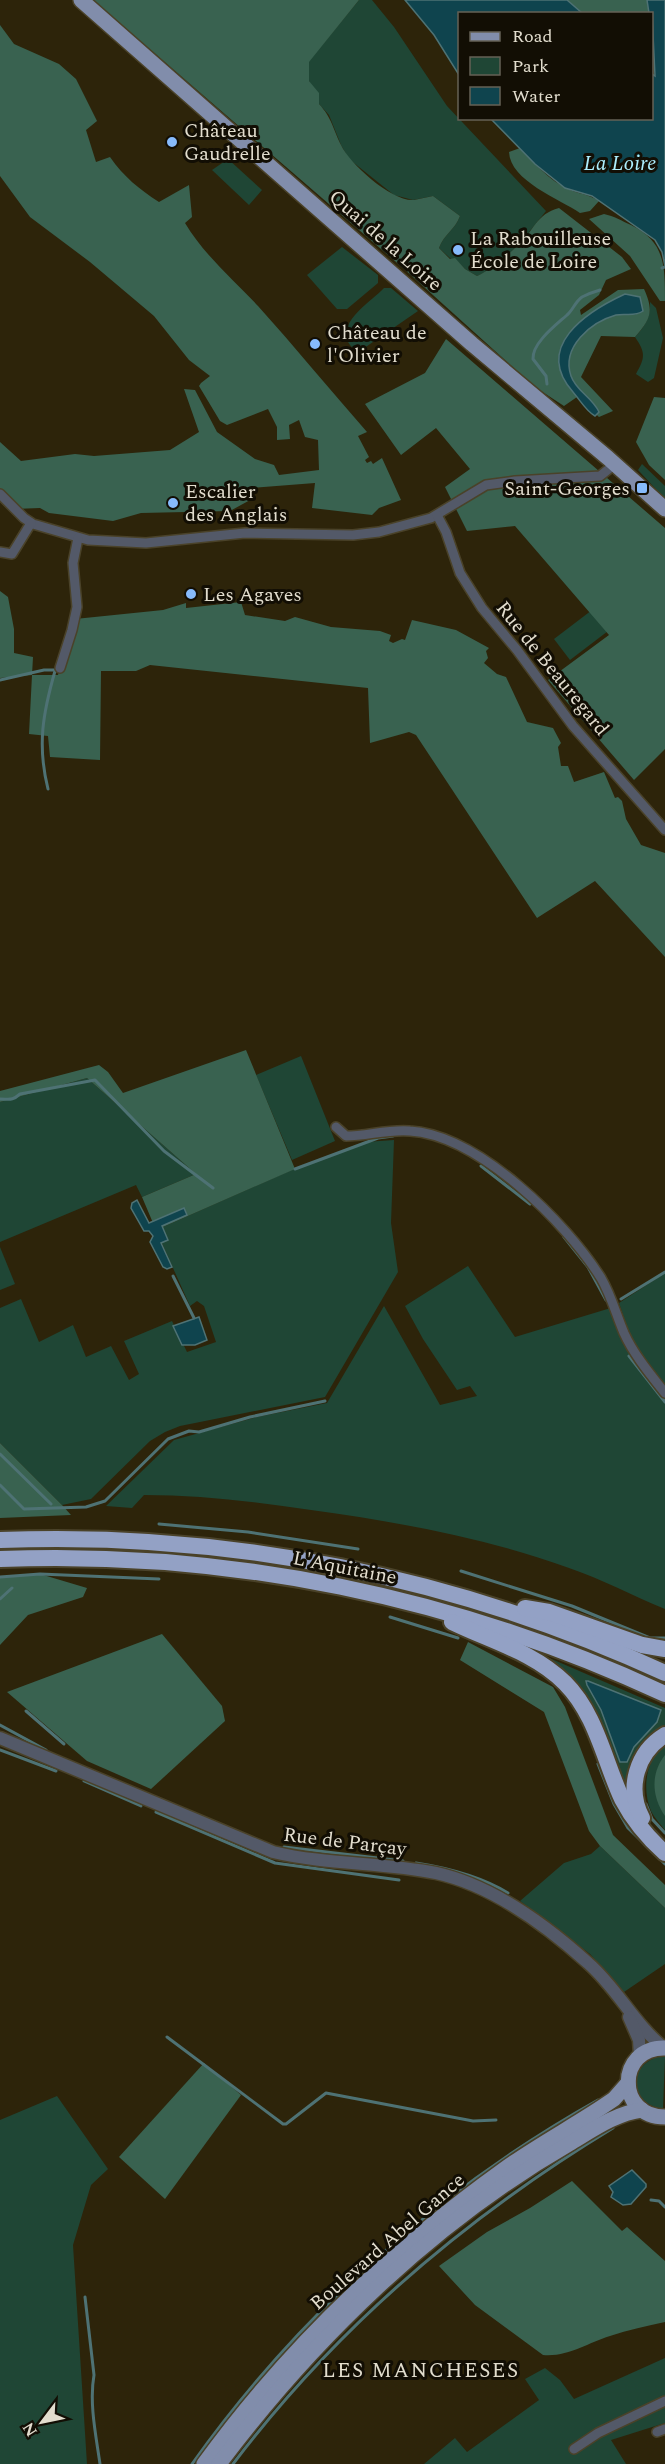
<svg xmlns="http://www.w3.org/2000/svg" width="665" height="2464" viewBox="0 0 665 2464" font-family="Spectral,serif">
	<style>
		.green { fill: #1f4635 }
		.forest { fill: #396250 }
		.water { fill: #0f444e; stroke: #4e7274; stroke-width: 1.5 }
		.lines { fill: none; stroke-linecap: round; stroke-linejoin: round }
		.stream { stroke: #4e7274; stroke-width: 3 }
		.minor-casing { stroke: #4a4229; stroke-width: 12 }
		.tertiary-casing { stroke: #4a4229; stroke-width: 15 }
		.primary-casing { stroke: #4a4229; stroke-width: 18 }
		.motorway-casing { stroke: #4a4229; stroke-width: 20 }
		.minor { stroke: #535968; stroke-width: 9 }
		.tertiary { stroke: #535968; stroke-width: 12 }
		.primary { stroke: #818dab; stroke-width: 15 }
		.motorway { stroke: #93a1c5; stroke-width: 16 }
		.poi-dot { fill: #87bbfc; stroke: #120e04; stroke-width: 2 }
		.labels { text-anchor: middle; stroke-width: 6; stroke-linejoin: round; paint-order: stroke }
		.poi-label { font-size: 20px; fill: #e2ddce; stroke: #120e04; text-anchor: start }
		.street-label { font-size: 20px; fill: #e2ddce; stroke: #120e04 }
		.water-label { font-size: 21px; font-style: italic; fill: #adeefd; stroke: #120e04 }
		.neighbourhood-label { font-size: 21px; letter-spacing: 1.5px; fill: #e2ddce; stroke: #120e04 }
	</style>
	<rect width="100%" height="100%" fill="#2d240a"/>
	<g class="green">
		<path d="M 359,0 L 372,0 L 394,27 L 447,106 L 546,211 C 526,236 506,263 477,276 L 465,269 L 455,259 L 451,259 L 439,248 C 444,234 455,230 460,216 L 433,196 L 413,200 L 394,195 L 349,159 L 341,145 L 329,115 L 319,104 L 309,81 L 309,61 Z"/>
		<polygon points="228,159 262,190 249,205 212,170"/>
		<polygon points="342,247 378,275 378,283 347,309 337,309 307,275"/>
		<path d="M 384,288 L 391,288 L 418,311 L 357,353 C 355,350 350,346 348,342 C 338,321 372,301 384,288 Z"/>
		<path d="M 650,302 L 656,308 L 663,338 L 654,378 L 648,382 L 636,374 C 645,358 646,353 635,337 C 645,326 651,317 650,302 Z"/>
		<polygon points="642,464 665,486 665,499 638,470"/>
		<polygon points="596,607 612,628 570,660 554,639"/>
		<polygon points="301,1056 335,1141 292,1160 256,1075"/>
		<polygon points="87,1078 196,1174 142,1197 136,1185 0,1242 0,1102"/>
		<polygon points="394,1140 391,1223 398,1272 325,1397 180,1426 165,1432 150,1441 91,1499 62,1505 0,1443 0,1308 21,1299 39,1342 73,1325 86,1357 111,1346 129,1380 139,1374 124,1341 172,1321 187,1352 216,1342 204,1306 197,1301 190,1306 156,1230 303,1165 365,1142"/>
		<polygon points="0,1247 15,1284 0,1290"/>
		<path d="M 468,1266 L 515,1337 L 614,1307 L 656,1387 L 665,1398 L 665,1609 C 633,1596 602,1579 569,1568 C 486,1538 398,1522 311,1510 C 256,1502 200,1495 144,1495 L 132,1508 L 106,1506 L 174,1440 L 257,1417 L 327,1403 L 384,1306 L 440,1405 L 477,1396 L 470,1386 L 457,1390 L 423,1339 L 405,1306 Z"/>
		<polygon points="665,1273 665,1386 632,1341 619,1303"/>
		<polygon points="540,1654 665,1708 665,1729 658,1733 631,1804 600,1723"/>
		<path d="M 665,1745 L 665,1830 C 660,1824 654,1817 651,1811 C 642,1789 645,1760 665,1745 Z"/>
		<polygon points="600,1846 665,1908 665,1964 624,1992 590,1954 520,1901 564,1863 591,1854"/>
		<path d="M 660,2056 L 665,2057 L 663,2109 C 628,2103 626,2066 660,2056 Z"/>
		<polygon points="57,2096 108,2169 91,2185 73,2245 87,2464 0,2464 0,2120"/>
		<polygon points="665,2358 665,2423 611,2440 626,2464 424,2464 455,2438 467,2452 539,2400 525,2379 545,2368 560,2380 574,2399"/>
	</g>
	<g class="forest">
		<path d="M 93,0 L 359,0 L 309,62 L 309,81 L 319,93 L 319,104 C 332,118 333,129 341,145 C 350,164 392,202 414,200 C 420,199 427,197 433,196 L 460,216 C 455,230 444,234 439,248 L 450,259 L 455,258 L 465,269 L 477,276 C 492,269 506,257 518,245 C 534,231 536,214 559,208 L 622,257 L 631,269 L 606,280 L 599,295 L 580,310 L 581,315 L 618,290 L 644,289 C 654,311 651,319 635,337 L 601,336 L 581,377 L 613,411 L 599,417 L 577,397 L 564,406 L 535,387 L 403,268 Z"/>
		<polygon points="567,0 647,0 649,13 582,13"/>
		<path d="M 0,25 L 14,44 L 59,64 L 76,79 L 97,121 L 86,130 L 96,162 L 110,157 C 124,177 139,189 159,202 L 189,185 L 192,217 L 185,223 C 204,255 233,279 258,306 C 295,347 330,390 367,432 L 358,436 L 369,457 L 365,460 L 367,463 L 371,461 L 373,464 L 382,458 L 401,500 L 379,508 L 372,515 L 312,508 L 315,483 L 250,488 L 252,499 L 230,511 L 141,513 L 113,521 L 49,513 L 40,508 L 14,509 L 0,494 L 0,442 L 21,461 L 75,454 L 94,456 L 170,450 L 199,432 L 184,389 L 195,390 L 217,432 L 255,459 L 274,465 L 279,475 L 319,470 L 318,440 L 305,437 L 299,420 L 289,425 L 290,439 L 277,440 L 277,427 L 268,409 L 227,425 L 220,421 L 199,386 L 201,383 L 210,376 L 189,360 L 154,316 L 90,262 L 30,217 L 0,176 Z"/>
		<path d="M 520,148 C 533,162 550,181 568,189 C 578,194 589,194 599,201 L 590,211 L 580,213 C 560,199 510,181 509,152 Z"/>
		<path d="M 604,214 C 614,216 622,221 631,225 C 665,242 665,265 665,301 L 660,301 L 630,256 L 589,219 Z"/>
		<polygon points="446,339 665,528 665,749 634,780 548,680 609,635 515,526 467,531 445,487 470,469 436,428 401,455 365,404 425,373"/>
		<polygon points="654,397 665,398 665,480 649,465 636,442"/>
		<polygon points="0,591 8,597 14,629 14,653 33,657 32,675 58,675 75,619 163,610 186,603 186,608 241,602 245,615 285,621 295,617 331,627 380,631 391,635 389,641 393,643 402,639 405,640 412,620 456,630 489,648 486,651 488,658 484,663 497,674 506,677 527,722 553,728 561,743 558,747 561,766 568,766 574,782 604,772 615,798 618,797 622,801 626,819 641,845 665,853 665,957 595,881 537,918 416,735 409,732 370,743 368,688 150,665 136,671 101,671 100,760 50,757 48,736 29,734 32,675 0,678"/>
		<polygon points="246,1050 295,1169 156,1230 142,1197 196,1174 87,1078 0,1102 0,1091 99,1065 108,1072 123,1093"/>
		<polygon points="0,1443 62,1505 71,1515 0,1518"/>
		<polygon points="40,1574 87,1588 83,1597 28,1615 0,1645 0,1577"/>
		<polygon points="162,1634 222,1706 225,1721 151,1789 87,1761 7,1692"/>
		<polygon points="468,1642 553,1687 565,1707 613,1835 665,1885 665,1908 600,1846 589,1831 544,1712 460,1660"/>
		<path d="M 665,1755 L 665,1816 C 652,1797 650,1774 665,1755 Z"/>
		<polygon points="204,2063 241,2095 165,2199 119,2157"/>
		<path d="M 572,2181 L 622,2231 L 627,2227 L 665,2261 L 665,2322 C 647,2326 628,2330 610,2336 C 587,2343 569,2357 543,2355 L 475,2305 L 439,2266 L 487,2232 L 530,2208 Z"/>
	</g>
	<g class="water">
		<polygon points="405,0 567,0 582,13 460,14 459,75 434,35"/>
		<polygon points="647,0 665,0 665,266 662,252 655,240 592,196 565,188 535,164 491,119 652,118 652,74 655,76 652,14 649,13"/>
		<path d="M 625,294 L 640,297 L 643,311 C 635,317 625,313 616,315 C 591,322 561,347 571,376 C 576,391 592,397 599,412 L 595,416 C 586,411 580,400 573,392 C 533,347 586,312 625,294 Z"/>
		<polygon points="137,1200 149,1223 184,1208 187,1215 162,1226 168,1240 161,1243 172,1267 167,1269 163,1267 150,1242 153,1236 149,1231 144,1231 131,1208 132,1203"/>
		<polygon points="199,1317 207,1340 195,1345 182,1345 173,1326"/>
		<polygon points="588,1681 661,1710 657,1722 634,1747 627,1762 620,1762 601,1710 587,1685 586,1681"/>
		<polygon points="632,2170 646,2184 646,2187 631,2204 623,2205 611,2197 613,2192 609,2186"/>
	</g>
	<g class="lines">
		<g class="stream">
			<polyline points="662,268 665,267"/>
			<path d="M 547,384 L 546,376 L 533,359 C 532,343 556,325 567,315 C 573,310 575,302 582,297 C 588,294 593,292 600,290"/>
			<polyline points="0,680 44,670 54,670"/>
			<path d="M 48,789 C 37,745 43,713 55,671"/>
			<path d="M 0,1099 C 10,1099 12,1101 20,1094 L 95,1080 L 164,1151 L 213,1188"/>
			<polyline points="481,1166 530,1204"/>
			<polyline points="295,1169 378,1138 393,1136"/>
			<polyline points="564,1237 588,1267 606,1300"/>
			<polyline points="173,1276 194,1318"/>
			<polyline points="621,1299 665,1272"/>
			<polyline points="629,1356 665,1402"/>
			<polyline points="0,1454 51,1504"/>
			<polyline points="0,1485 24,1509 86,1507 105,1501 168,1439 189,1431 199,1432 250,1417 325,1401"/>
			<polyline points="159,1524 248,1532 358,1549"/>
			<polyline points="461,1571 572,1606 650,1638 665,1638"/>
			<polyline points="0,1577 40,1574 159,1579"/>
			<polyline points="0,1599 12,1588"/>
			<polyline points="390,1617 458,1638"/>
			<polyline points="26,1711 64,1744"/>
			<polyline points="0,1725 46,1750"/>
			<polyline points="0,1750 56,1771"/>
			<polyline points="598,1764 614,1804 628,1828 665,1864"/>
			<polyline points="84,1781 141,1806"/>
			<polyline points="646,1804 652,1819 665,1833"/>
			<polyline points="156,1812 275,1863 399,1880"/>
			<polyline points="284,1847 403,1861"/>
			<path d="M 416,1863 C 448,1868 480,1876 508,1893"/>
			<polyline points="167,2037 283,2124 286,2124 326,2093 473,2121 496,2120"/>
			<polyline points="651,2200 659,2201 665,2207"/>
			<path d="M 85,2297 L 94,2375 C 89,2403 96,2436 100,2464"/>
			<path d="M 192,2464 C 298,2315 439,2189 598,2100"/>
			<path d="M 233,2464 C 337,2327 466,2217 613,2128"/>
		</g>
		<g class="minor-casing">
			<g id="minor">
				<polyline points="0,494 24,518 33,524 88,540 146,543 245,533 353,535 379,532 431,518 486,485 515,481 600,476 615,464"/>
				<polyline points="437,515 446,532 460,573 482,608 517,650 573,726 665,830"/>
				<polyline points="0,552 12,554 31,523"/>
				<polyline points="60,668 72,630 77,607 73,563 78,538"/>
				<path d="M 336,1127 L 346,1136 C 367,1136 388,1129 410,1131 C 478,1135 566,1222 601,1278 C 611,1295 616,1314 624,1333 C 634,1355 650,1374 665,1393"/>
				<polyline points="657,2432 665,2429"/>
				<polyline points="574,2449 598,2433 665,2401"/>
			</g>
		</g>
		<g class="tertiary-casing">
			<g id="tertiary">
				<path d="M 0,1738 L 273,1852 C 327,1865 382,1862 436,1873 C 491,1885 547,1926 588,1963 C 617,1988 634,2024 664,2048"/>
				<polyline points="629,2017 639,2040 640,2056"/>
			</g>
		</g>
		<g class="primary-casing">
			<g id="primary">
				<polyline points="81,0 472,344 608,458 665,509"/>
				<path d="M 665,2048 C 616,2047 616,2117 665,2117"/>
				<path d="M 204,2464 C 286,2351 389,2252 503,2170 C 539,2144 578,2124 614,2099 L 628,2083"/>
				<path d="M 219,2464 C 313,2339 432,2223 569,2144 C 591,2131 616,2113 642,2110"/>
			</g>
		</g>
		<g class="motorway-casing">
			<g id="motorway">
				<path d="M 0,1540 C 229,1531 457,1577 665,1673"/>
				<path d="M 0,1559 C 230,1550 457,1597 665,1694"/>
				<polyline points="525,1608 549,1612 642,1645 665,1649"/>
				<path d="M 452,1622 C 491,1641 534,1652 565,1683 C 596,1714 604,1760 622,1799 C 633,1820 647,1837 665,1853"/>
				<path d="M 642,1818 C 626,1788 637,1752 665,1735"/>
			</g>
		</g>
		<use href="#minor" class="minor"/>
		<use href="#tertiary" class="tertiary"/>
		<use href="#primary" class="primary"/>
		<use href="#motorway" class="motorway"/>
	</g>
	<g class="poi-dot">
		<circle cx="172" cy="142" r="6"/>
		<circle cx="458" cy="250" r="6"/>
		<circle cx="315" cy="344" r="6"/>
		<rect x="636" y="482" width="12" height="12" rx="3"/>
		<circle cx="173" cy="503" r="6"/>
		<circle cx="191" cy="594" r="6"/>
	</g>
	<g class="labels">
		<g class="poi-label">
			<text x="184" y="137">Château<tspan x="184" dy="23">Gaudrelle</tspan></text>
			<text x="470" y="245">La Rabouilleuse<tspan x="470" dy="23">École de Loire</tspan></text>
			<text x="327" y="339">Château de<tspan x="327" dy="23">l'Olivier</tspan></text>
			<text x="630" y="495" text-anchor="end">Saint-Georges</text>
			<text x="185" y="498">Escalier<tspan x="185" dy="23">des Anglais</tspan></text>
			<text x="203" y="601">Les Agaves</text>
		</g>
		<g class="street-label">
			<text transform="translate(386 240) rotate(41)" y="7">Quai de la Loire</text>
			<text transform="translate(553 668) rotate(51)" y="7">Rue de Beauregard</text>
			<text transform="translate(345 1567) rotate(11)" y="7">L'Aquitaine</text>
			<text transform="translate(345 1841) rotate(7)" y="7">Rue de Parçay</text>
			<text transform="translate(387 2241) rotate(-41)" y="7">Boulevard Abel Gance</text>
		</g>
		<g class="water-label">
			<text x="620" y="170">La Loire</text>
		</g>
		<g class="neighbourhood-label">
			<text x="421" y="2377">LES MANCHESES</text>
		</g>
	</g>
	<rect x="458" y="12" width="195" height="108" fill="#120e04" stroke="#656155" stroke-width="1.5"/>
	<rect x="470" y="32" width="30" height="9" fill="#818dab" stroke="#656155" stroke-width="1.5"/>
	<text x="512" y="42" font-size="18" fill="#e2ddce">Road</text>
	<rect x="470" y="57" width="30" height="18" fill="#1f4635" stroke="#656155" stroke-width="1.5"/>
	<text x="512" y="72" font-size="18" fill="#e2ddce">Park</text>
	<rect x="470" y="87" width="30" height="18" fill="#0f444e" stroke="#656155" stroke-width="1.5"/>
	<text x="512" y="102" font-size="18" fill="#e2ddce">Water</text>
	<g transform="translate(42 2422) rotate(238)" stroke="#120e04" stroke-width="4.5" paint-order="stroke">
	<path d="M0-4.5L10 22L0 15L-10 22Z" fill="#e2ddce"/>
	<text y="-9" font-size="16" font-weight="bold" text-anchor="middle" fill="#e2ddce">N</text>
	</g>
</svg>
